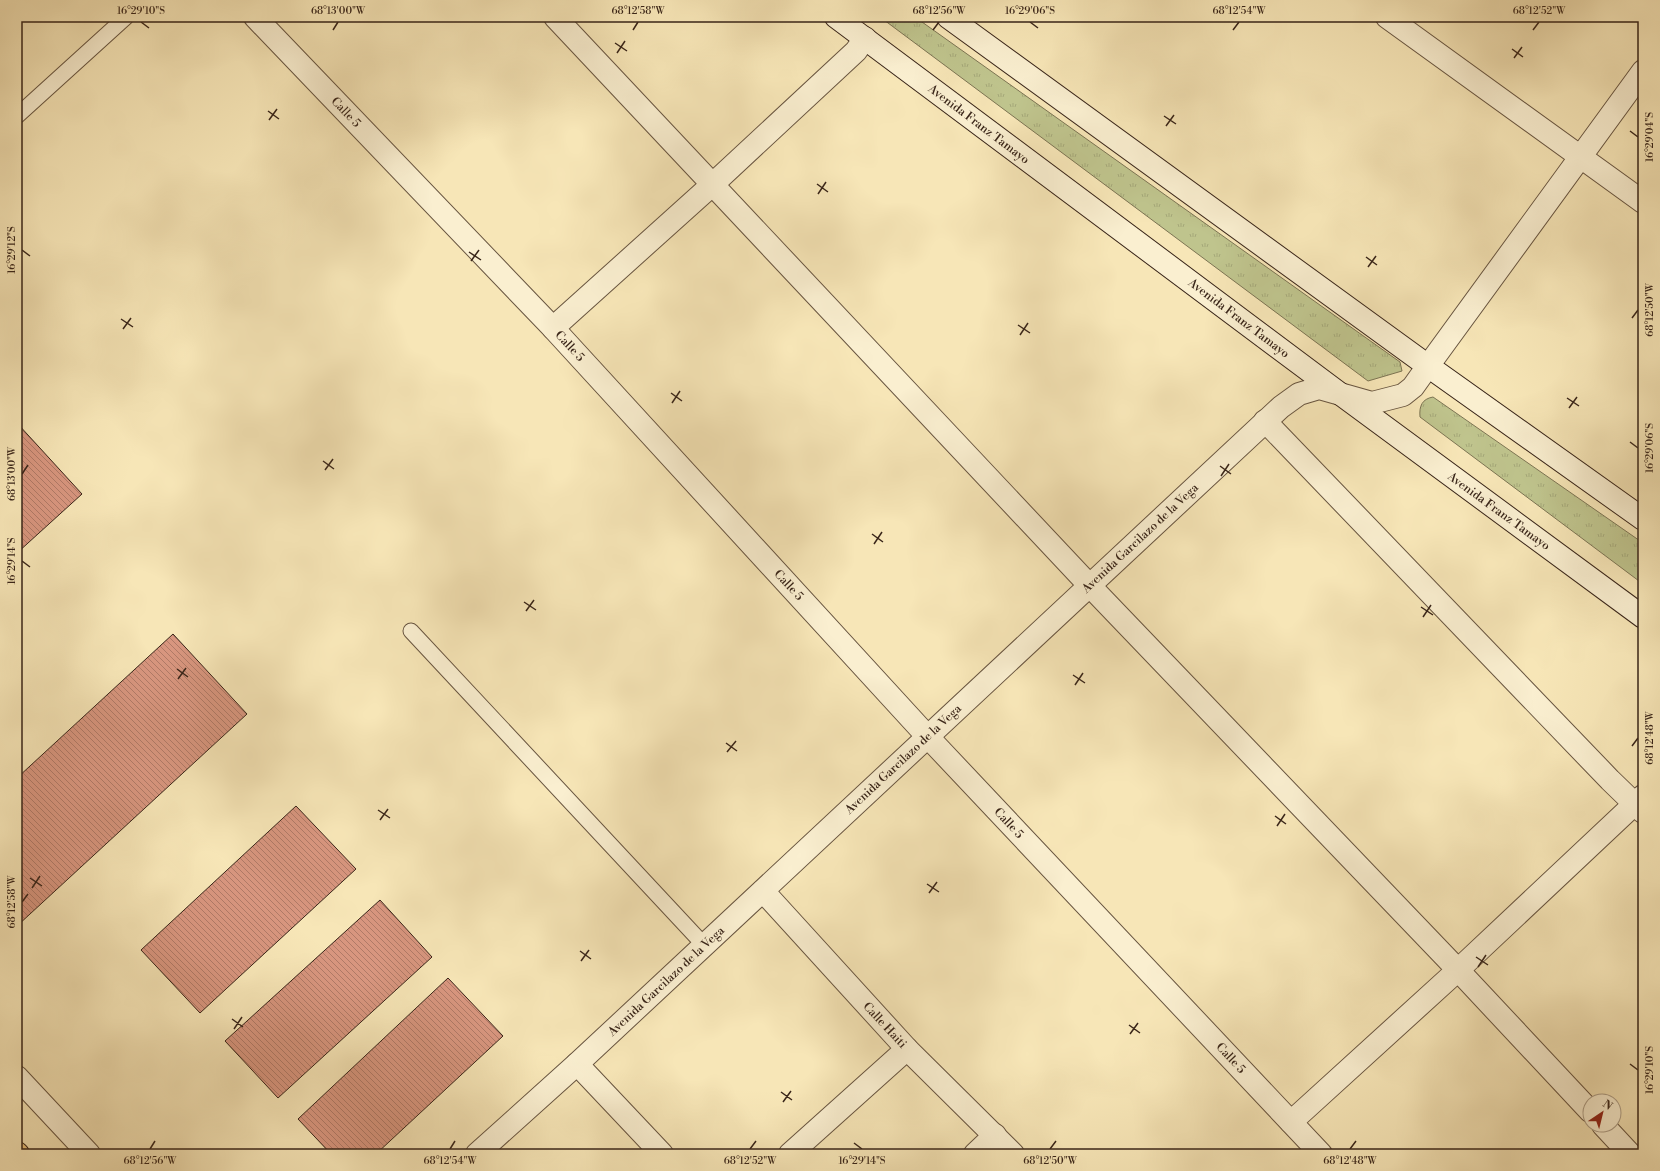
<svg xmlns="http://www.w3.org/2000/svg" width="1660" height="1171" viewBox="0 0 1660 1171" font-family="'Libre Bodoni',serif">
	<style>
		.grass { fill: url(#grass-tufts); stroke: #7c7453 }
		.building { fill: url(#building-back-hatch); stroke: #392519 }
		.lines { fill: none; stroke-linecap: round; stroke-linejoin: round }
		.service-casing { stroke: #685540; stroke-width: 17 }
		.minor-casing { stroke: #685540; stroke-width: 24 }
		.tertiary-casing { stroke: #685540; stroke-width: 24 }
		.secondary-casing { stroke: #392519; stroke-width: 24 }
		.trunk-casing { stroke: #392519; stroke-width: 24 }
		.service { stroke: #faefd0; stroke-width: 15 }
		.minor { stroke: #faefd0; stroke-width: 22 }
		.tertiary { stroke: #faefd0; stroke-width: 22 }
		.secondary { stroke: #faefd0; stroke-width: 22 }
		.trunk { stroke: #ecc37c; stroke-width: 22 }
		.ticks { fill: none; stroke: #392519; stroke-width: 1.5 }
		.labels { text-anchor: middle; stroke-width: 3.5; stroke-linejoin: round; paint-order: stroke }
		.street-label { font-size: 12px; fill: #392519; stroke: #faefd0 }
		.neatline { fill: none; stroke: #392519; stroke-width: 1.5 }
		.ticks-label { font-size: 10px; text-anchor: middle; fill: #392519 }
	</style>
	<defs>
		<pattern id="grass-tufts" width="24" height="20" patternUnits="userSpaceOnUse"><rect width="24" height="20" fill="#bfc48d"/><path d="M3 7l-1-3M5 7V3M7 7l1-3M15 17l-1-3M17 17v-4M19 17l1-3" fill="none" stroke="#a5a879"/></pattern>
		<pattern id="building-back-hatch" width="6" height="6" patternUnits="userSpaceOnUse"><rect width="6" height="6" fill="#d8967f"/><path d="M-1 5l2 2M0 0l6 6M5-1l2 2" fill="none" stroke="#b07a67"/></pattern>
	</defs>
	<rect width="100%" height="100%" fill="#f7e6b7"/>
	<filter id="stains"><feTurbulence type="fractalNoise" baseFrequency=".005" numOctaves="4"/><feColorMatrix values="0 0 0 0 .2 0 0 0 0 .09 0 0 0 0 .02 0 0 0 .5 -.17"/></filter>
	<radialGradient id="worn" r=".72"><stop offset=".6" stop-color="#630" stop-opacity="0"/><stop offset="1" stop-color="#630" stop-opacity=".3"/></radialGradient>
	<g class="grass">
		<polygon points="880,17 915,17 1400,362 1402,371 1368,381"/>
		<path d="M 1433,397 L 1643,543 L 1643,584 L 1420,417 C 1419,406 1422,399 1433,397 Z"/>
	</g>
	<g class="building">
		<polygon points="17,423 82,494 17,553"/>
		<polygon points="173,634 247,714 17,926 17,778"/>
		<polygon points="296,806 356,869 200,1013 141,950"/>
		<polygon points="380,900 432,957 278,1098 225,1041"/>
		<polygon points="448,978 503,1036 376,1154 331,1154 298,1119"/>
	</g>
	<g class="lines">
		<g class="service-casing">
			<g id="service">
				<polyline points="17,116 126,17"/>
				<polyline points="411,631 704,945"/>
			</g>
		</g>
		<g class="minor-casing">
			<g id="minor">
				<polyline points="255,17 553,328 927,736 1321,1154"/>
				<polyline points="555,17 1090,586 1458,970 1590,1111"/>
				<polyline points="1387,17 1643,202"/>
				<polyline points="553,328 713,184 856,51 865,38"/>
				<polyline points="1428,366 1643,71"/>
				<polyline points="1265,421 1610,780 1643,812"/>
				<polyline points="763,891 907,1049 1013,1154"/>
				<polyline points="577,1064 662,1154"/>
				<polyline points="17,1077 89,1154"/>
				<polyline points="1291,1122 1458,970 1643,796"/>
				<polyline points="1603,1125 1630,1154"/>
				<polyline points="790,1154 907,1049"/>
				<polyline points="975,1154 995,1135"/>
			</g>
		</g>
		<g class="tertiary-casing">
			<polyline id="tertiary" points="477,1154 577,1064 1281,407 1299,394 1319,388 1372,403 1403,395 1413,387 1428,366"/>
		</g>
		<g class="secondary-casing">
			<g id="secondary">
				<polyline points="836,17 1339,393 1643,617"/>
				<polyline points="948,17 1428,366 1643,519"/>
			</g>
		</g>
		<g class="trunk-casing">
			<polyline id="trunk" points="17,1153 18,1154"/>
		</g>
		<use href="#service" class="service"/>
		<use href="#minor" class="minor"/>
		<use href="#tertiary" class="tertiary"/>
		<use href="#secondary" class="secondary"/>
		<use href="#trunk" class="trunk"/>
	</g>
	<path class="ticks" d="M 141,22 L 149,28M 1030,22 L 1038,28M 333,30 L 338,22M 633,30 L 638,22M 933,30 L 939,22M 1233,30 L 1239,22M 1533,30 L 1539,22M 615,43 L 627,51M 1512,49 L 1523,57M 617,53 L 625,41M 1514,58 L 1522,47M 268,111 L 279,119M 1164,116 L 1176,124M 269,120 L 277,109M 1166,126 L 1174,115M 1630,131 L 1638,137M 817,184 L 828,192M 818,194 L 826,182M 22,250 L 30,256M 469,252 L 481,260M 1366,257 L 1377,265M 471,261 L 479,250M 1368,267 L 1376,256M 1632,318 L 1638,310M 121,319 L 133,327M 1018,325 L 1030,333M 123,329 L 131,318M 1020,335 L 1028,323M 671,393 L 682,401M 1567,398 L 1579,406M 672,403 L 680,391M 1569,408 L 1577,397M 1630,442 L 1638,448M 323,461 L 334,469M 1220,466 L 1231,474M 325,470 L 333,459M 22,474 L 28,465M 1221,476 L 1229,464M 872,534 L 883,542M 874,544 L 882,532M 22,561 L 30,567M 524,602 L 536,610M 1421,607 L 1433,615M 526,611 L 534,600M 1423,617 L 1431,605M 177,669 L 188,677M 1073,675 L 1085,683M 178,679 L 186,668M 1075,685 L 1083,673M 726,743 L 737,751M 1632,746 L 1638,738M 727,752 L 736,741M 378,810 L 390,818M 1275,816 L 1286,824M 380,820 L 388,809M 1277,826 L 1285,814M 30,878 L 42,886M 927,884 L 939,892M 32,888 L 40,876M 929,893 L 937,882M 22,902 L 28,894M 580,951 L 591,959M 1476,957 L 1488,965M 581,961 L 589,950M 1478,967 L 1486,955M 232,1019 L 243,1027M 1129,1025 L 1140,1033M 234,1029 L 242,1017M 1130,1034 L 1138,1023M 1630,1064 L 1638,1070M 781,1092 L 792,1100M 783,1102 L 791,1091M 854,1143 L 862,1149M 150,1149 L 155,1141M 450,1149 L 455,1141M 750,1149 L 756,1141M 1050,1149 L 1056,1141M 1350,1149 L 1356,1141"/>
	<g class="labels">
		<g class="street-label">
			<text transform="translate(346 112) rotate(46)" y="4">Calle 5</text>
			<text transform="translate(979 124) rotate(37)" y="4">Avenida Franz Tamayo</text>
			<text transform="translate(1239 318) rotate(37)" y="4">Avenida Franz Tamayo</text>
			<text transform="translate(570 346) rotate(47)" y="4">Calle 5</text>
			<text transform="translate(1499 511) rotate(36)" y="4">Avenida Franz Tamayo</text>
			<text transform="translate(1140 538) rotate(-43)" y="4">Avenida Garcilazo de la Vega</text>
			<text transform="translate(789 585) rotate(47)" y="4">Calle 5</text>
			<text transform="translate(903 759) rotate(-43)" y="4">Avenida Garcilazo de la Vega</text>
			<text transform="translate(1009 823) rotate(47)" y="4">Calle 5</text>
			<text transform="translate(666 981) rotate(-43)" y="4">Avenida Garcilazo de la Vega</text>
			<text transform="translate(885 1025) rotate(47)" y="4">Calle Haiti</text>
			<text transform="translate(1231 1058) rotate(47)" y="4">Calle 5</text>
		</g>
	</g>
	<rect width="1660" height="1171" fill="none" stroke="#f7e6b7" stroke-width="44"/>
	<g transform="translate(1602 1113) rotate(35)"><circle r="19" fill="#faefd0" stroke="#ad9e87"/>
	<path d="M0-3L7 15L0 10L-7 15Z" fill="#8f2418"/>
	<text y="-6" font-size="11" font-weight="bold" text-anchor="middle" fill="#392519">N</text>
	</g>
	<rect x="22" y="22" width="1616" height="1127" class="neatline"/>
	<g class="ticks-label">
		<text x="141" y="14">16°29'10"S</text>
		<text x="338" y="14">68°13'00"W</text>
		<text x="638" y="14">68°12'58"W</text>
		<text x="939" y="14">68°12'56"W</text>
		<text x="1030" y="14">16°29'06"S</text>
		<text x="1239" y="14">68°12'54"W</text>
		<text x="1539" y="14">68°12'52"W</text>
		<text transform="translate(1649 137) rotate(-90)" y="4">16°29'04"S</text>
		<text transform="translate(11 250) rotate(-90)" y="4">16°29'12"S</text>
		<text transform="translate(1649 310) rotate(-90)" y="4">68°12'50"W</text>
		<text transform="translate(1649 448) rotate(-90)" y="4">16°29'06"S</text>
		<text transform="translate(11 474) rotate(-90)" y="4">68°13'00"W</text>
		<text transform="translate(11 561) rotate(-90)" y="4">16°29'14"S</text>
		<text transform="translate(1649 738) rotate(-90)" y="4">68°12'48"W</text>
		<text transform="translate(11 902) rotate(-90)" y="4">68°12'58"W</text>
		<text transform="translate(1649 1070) rotate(-90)" y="4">16°29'10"S</text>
		<text x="150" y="1164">68°12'56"W</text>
		<text x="450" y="1164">68°12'54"W</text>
		<text x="750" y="1164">68°12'52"W</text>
		<text x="862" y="1164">16°29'14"S</text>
		<text x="1050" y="1164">68°12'50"W</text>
		<text x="1350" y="1164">68°12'48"W</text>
	</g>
	<rect width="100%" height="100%" filter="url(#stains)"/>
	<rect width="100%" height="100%" fill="url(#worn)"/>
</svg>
